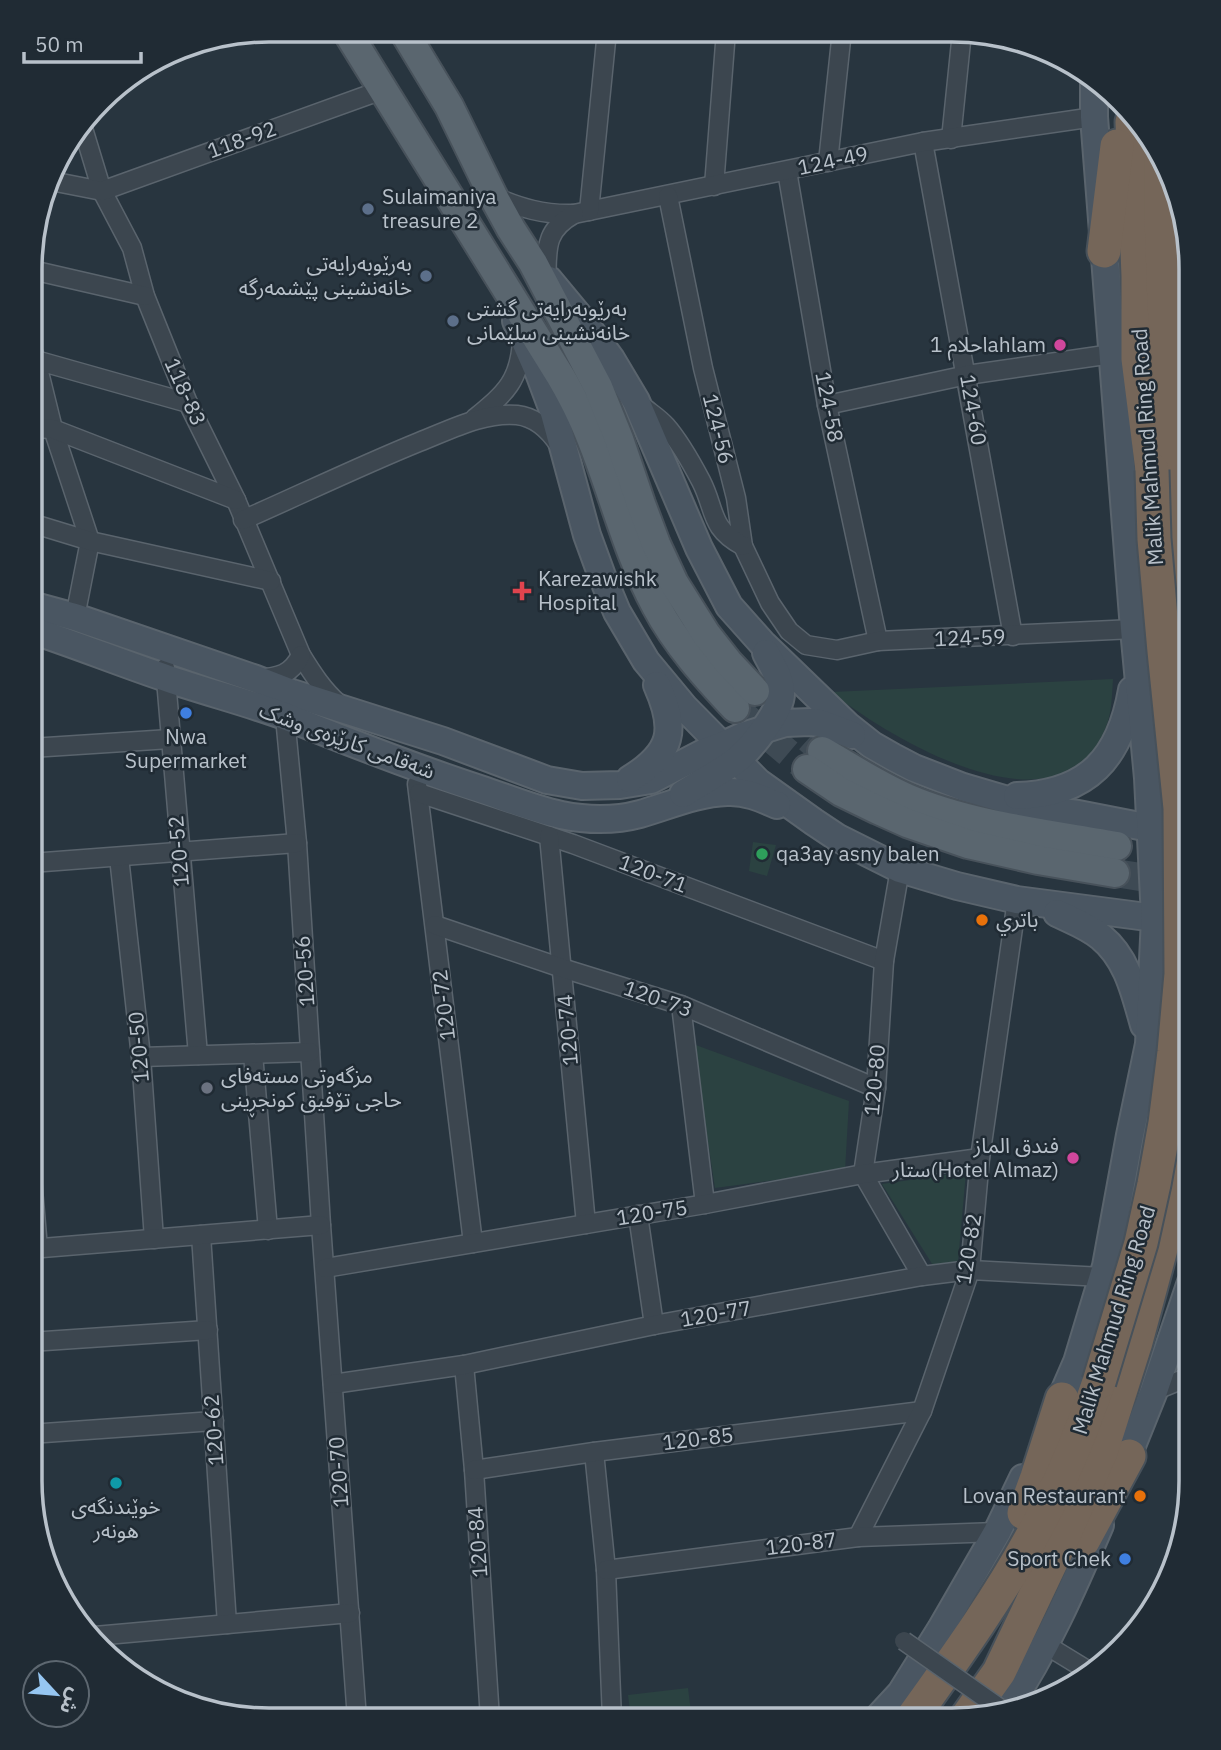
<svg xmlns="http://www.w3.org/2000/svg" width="1221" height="1750" viewBox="0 0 1221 1750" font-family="'IBM Plex Sans','Noto Sans Arabic',sans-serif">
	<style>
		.green { fill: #2b4241 }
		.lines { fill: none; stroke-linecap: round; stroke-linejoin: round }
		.primary-tunnel { stroke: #3e4a54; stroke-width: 28; stroke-dasharray: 28 14; stroke-linecap: butt }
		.street-casing { stroke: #5a646d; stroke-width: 21 }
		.secondary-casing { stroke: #5a646d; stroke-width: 30 }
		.primary-casing { stroke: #48525b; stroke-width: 32 }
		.highway-casing { stroke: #47515a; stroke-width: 37 }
		.street { stroke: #3c464f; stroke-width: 18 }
		.secondary { stroke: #4a5662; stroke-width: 26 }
		.primary { stroke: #5a666f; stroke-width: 28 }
		.highway { stroke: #756659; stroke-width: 33 }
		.street-bridge-casing { stroke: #5a646d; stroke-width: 21; stroke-linecap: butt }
		.highway-bridge-casing { stroke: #47515a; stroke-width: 37; stroke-linecap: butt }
		.street-bridge { stroke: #3c464f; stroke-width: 18 }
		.highway-bridge { stroke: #756659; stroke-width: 33 }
		.service-dot { fill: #5c6f8a; stroke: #202b34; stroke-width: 2.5 }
		.hotel-dot { fill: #d1479c; stroke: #202b34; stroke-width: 2.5 }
		.health-dot { fill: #e0444e; stroke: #202b34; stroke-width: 2.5 }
		.shop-dot { fill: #3f7fe0; stroke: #202b34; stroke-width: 2.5 }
		.leisure-dot { fill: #2e9e5b; stroke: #202b34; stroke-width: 2.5 }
		.food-dot { fill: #e8710a; stroke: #202b34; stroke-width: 2.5 }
		.worship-dot { fill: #6b7280; stroke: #202b34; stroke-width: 2.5 }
		.culture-dot { fill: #0f9aa8; stroke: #202b34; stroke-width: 2.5 }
		.labels { text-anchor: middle; stroke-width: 5; stroke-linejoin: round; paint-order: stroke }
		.street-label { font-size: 21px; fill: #b8c1ca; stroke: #202b34 }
		.poi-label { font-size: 21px; fill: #b8c1ca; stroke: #202b34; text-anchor: start }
		.rim { fill: none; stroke: #b8c1ca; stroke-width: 3.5 }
	</style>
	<rect width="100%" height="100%" fill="#28353f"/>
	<g class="green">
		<path d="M 1113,679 C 1112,693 1112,708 1108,721 C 1068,845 893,741 831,692 Z"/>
		<polygon points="753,842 776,845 767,876 749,871"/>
		<polygon points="693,1044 849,1101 845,1171 715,1188"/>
		<polygon points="966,1172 958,1262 934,1267 882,1184"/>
		<polygon points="688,1688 692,1720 631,1719 628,1695"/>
	</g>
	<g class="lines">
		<g class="primary-tunnel">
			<polyline points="735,708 807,769"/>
			<polyline points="777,711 822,751"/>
			<polyline points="1115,873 1178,883"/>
		</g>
		<g class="street-casing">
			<g id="street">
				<path d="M 82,125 L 102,191 L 132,248 L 145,296 L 188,403 L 236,500 L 301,655 C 312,673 323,690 339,704"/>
				<polyline points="951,139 962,32"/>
				<polyline points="923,142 1013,636"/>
				<polyline points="828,162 842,31"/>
				<polyline points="787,171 827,405 878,641"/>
				<polyline points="51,181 102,191 382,90"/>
				<polyline points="714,186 726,31"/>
				<path d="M 493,196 C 520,208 544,215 574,214 L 923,142 L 1094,117"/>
				<polyline points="668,196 703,368 736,498 743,546 770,603 789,631 806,645 837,650 878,641 1134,629"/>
				<polyline points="589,211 607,31"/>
				<polyline points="32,270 145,296"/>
				<path d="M 546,283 C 548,252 542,232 574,214"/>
				<polyline points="32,349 36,360 53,429 90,541 75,617"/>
				<polyline points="32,359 188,403"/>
				<path d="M 641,405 C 649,412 659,418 666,426 C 680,442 691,462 701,481 C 716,510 709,528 743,546"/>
				<polyline points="827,405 967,375 1112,354"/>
				<path d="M 474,419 C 504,394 520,382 522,340"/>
				<polyline points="32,428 53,429 236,500"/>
				<path d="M 243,520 C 302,494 360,466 419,442 C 450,430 483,412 517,415 C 535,417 549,430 559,445"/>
				<polyline points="31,523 90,541 271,581"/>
				<polyline points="165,668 198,1055"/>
				<path d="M 258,679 C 279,677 291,675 301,655"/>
				<polyline points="285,717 297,843 321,1225 357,1719"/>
				<polyline points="31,748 170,739"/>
				<polyline points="417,784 473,1243"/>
				<polyline points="419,793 573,844 884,961"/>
				<polyline points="549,836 586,1224"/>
				<polyline points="119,857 141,1057 154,1239"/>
				<polyline points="31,863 297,843"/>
				<polyline points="900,869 884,961 876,1088 863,1174 922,1276"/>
				<polyline points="435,925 562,968 681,1005 876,1088"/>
				<polyline points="681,1005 705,1204"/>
				<polyline points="253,1054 268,1230"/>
				<polyline points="141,1057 310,1052"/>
				<polyline points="30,1155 38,1248"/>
				<polyline points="638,1215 654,1325"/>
				<polyline points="201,1235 227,1624"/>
				<polyline points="30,1249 321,1225"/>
				<polyline points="325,1268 705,1204 863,1174 980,1158"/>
				<polyline points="1179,1317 1191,1340"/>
				<polyline points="30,1342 208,1330"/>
				<polyline points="464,1365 474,1470 490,1719"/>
				<polyline points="333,1384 464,1365 654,1325 922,1276 970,1270 1103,1277"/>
				<polyline points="1154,1391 1191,1376"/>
				<polyline points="30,1434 214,1421"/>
				<polyline points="594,1452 606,1570 612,1719"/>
				<polyline points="474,1470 594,1452 922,1411"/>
				<polyline points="858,1537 922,1411 970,1270 980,1158 1017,900"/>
				<polyline points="606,1570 858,1537 997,1532"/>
				<polyline points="95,1636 350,1613"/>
				<polyline points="1046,1645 1087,1670"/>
			</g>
		</g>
		<g class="secondary-casing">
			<g id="secondary">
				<polyline points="549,280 583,321 611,359 636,401 699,548 729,606 762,643 848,726 872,745 893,757 914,768 963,787 1038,809 1078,814 1165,831"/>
				<polyline points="516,321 539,373 554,413 587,535 602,576 617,612 646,661 685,708 758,782 814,822 838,838 900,869 957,886 1017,900 1170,920"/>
				<polyline points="31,605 75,617 256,679 292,693 443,741 547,780 582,786 620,785 651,780 705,752 721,746 743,736 785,723 810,722 820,723 852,735"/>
				<path d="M 31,630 C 77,645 121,663 166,678 C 206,692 247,702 287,717 C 351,743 415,768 480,789 C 507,798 533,809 561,815 C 586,820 614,821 640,814 C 668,806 697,793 727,792 C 745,791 761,798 777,805"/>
				<path d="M 630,779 C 673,752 677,730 657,685"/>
				<path d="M 683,794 C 700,783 717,774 734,762 C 748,752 782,711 781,693 C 781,678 772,665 766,653"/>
				<path d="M 1017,796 C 1088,794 1120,758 1132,690"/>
				<path d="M 1057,913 C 1071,920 1088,926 1101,937 C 1128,959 1135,994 1144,1025"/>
				<polyline points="1054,1415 1077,1362 1106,1266 1130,1135 1149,1044 1155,918 1148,778 1134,629 1094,117 1094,78"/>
				<polyline points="1121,1473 1154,1391 1191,1282"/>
				<path d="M 1008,1707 C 1046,1650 1073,1588 1100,1525"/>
				<polyline points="876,1720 901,1693 941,1629 997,1532 1023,1478"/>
			</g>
		</g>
		<g class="primary-casing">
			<g id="primary">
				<path d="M 346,30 L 561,377 C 568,389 575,402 581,415 C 610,477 623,545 656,606 C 676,644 706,677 735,708"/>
				<polyline points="403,30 449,106 493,196 511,229 533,263 598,387 619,439 641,504 656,544 674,583 706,634 728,662 755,691"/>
				<path d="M 822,751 C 850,767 877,785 907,798 C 969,825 1050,834 1117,846"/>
				<polyline points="807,769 841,792 878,810 907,823 968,844 1038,860 1115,873"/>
			</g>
		</g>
		<g class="highway-casing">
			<g id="highway">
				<polyline points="1132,122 1138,276 1138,359 1152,470"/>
				<polyline points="1161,157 1161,217 1164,307 1169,359 1174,469 1191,683"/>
				<polyline points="1104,251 1117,146"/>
				<polyline points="1024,1513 1037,1477 1062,1399"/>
				<polyline points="1083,1541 1129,1456"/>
				<polyline points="967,1717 999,1672 1063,1537 1101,1452 1136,1342 1162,1245 1178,1179 1191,1087"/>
				<path d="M 911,1720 C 953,1661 996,1602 1031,1538 C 1059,1488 1080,1436 1099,1382"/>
			</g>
		</g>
		<use href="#street" class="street"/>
		<use href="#secondary" class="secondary"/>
		<use href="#primary" class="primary"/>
		<use href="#highway" class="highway"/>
		<g class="street-bridge-casing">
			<polyline id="street-bridge" points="904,1641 1001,1709"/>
		</g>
		<g class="highway-bridge-casing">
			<polyline id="highway-bridge" points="1099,1382 1141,1243 1154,1184 1165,1123 1174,1052 1181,974 1180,808 1164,651 1154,539 1152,470"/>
		</g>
		<use href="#street-bridge" class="street-bridge"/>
		<use href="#highway-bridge" class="highway-bridge"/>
	</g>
	<g class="service-dot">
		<circle cx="368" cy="209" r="7"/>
		<circle cx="426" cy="276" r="7"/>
		<circle cx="453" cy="321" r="7"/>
	</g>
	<g class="hotel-dot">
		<circle cx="1060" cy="345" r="7"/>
		<circle cx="1073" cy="1158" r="7"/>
	</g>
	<path class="health-dot" d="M518.5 580.5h7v7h7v7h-7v7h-7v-7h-7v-7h7z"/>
	<g class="shop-dot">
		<circle cx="186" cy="713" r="7"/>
		<circle cx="1125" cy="1559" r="7"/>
	</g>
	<circle class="leisure-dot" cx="762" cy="854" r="7"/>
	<g class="food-dot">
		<circle cx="982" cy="920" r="7"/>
		<circle cx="1140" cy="1496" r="7"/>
	</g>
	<circle class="worship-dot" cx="207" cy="1088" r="7"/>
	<circle class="culture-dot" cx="116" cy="1483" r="7"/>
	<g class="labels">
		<g class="street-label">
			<text transform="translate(242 140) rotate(-20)" y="7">118-92</text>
			<text transform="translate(833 161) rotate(-12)" y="7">124-49</text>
			<text transform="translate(185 392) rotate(66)" y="7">118-83</text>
			<text transform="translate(829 407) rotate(79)" y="7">124-58</text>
			<text transform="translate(973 410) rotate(80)" y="7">124-60</text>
			<text transform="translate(718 429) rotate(76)" y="7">124-56</text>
			<text transform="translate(1148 447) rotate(-94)" y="7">Malik Mahmud Ring Road</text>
			<text transform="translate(970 638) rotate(-2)" y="7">124-59</text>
			<text transform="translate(347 741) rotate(20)" y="7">شەقامی کارێزەی وشک</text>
			<text transform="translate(179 851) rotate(-95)" y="7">120-52</text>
			<text transform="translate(653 874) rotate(21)" y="7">120-71</text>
			<text transform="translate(305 971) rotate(-94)" y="7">120-56</text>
			<text transform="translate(658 999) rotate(19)" y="7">120-73</text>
			<text transform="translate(444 1005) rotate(-97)" y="7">120-72</text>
			<text transform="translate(568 1030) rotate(-95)" y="7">120-74</text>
			<text transform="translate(139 1047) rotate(-95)" y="7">120-50</text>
			<text transform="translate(875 1080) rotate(-85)" y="7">120-80</text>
			<text transform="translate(652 1213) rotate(-9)" y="7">120-75</text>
			<text transform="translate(969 1249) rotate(-81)" y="7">120-82</text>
			<text transform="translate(716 1314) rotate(-10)" y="7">120-77</text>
			<text transform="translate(1114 1320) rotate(-73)" y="7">Malik Mahmud Ring Road</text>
			<text transform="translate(214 1430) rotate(-94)" y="7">120-62</text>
			<text transform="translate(698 1439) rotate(-7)" y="7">120-85</text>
			<text transform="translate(339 1472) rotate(-94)" y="7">120-70</text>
			<text transform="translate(478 1542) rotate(-94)" y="7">120-84</text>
			<text transform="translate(801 1544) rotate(-7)" y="7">120-87</text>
		</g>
		<g class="poi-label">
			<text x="382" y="204">Sulaimaniya<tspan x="382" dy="24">treasure 2</tspan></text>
			<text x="412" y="271" text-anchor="end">بەرێوبەرایەتی<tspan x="412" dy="24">خانەنشینی پێشمەرگە</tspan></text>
			<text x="467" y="316">بەرێوبەرایەتی گشتی<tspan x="467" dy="24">خانەنشینی سلێمانی</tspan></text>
			<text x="1046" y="352" text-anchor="end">احلام 1ahlam</text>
			<text x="538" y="586">Karezawishk<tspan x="538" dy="24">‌Hospital</tspan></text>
			<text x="186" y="744" text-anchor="middle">Nwa<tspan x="186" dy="24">Supermarket</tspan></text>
			<text x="776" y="861">qa3ay asny balen</text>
			<text x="996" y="927">باتري</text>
			<text x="221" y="1083">مزگەوتی مستەفاى<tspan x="221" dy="24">حاجى تۆفيق کونجڕینی</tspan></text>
			<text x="1059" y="1153" text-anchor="end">فندق الماز<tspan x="1059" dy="24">ستار(Hotel Almaz)</tspan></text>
			<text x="1126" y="1503" text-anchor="end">Lovan Restaurant</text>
			<text x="116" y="1514" text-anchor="middle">خوێندنگەی<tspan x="116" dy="24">هونەر</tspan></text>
			<text x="1111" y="1566" text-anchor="end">Sport Chek</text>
		</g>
	</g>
	<path d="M0 0H1221V1750H0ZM269 42H952A227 227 0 0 1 1179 269V1481A227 227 0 0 1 952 1708H269A227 227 0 0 1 42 1481V269A227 227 0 0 1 269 42Z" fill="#202b34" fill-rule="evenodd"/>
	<path class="rim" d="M269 42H952A227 227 0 0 1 1179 269V1481A227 227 0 0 1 952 1708H269A227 227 0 0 1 42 1481V269A227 227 0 0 1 269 42Z"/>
	<g transform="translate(56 1694) rotate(116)"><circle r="33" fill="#202b34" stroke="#5d6770" stroke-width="2"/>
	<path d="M0-5L12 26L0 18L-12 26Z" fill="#96c6f1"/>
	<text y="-10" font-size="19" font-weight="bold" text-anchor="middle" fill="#b8c1ca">ش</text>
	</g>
	<path d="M24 52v10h117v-10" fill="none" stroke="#b8c1ca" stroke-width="3.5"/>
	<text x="35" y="52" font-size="21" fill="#b8c1ca" stroke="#202b34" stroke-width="5" paint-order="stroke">50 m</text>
</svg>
